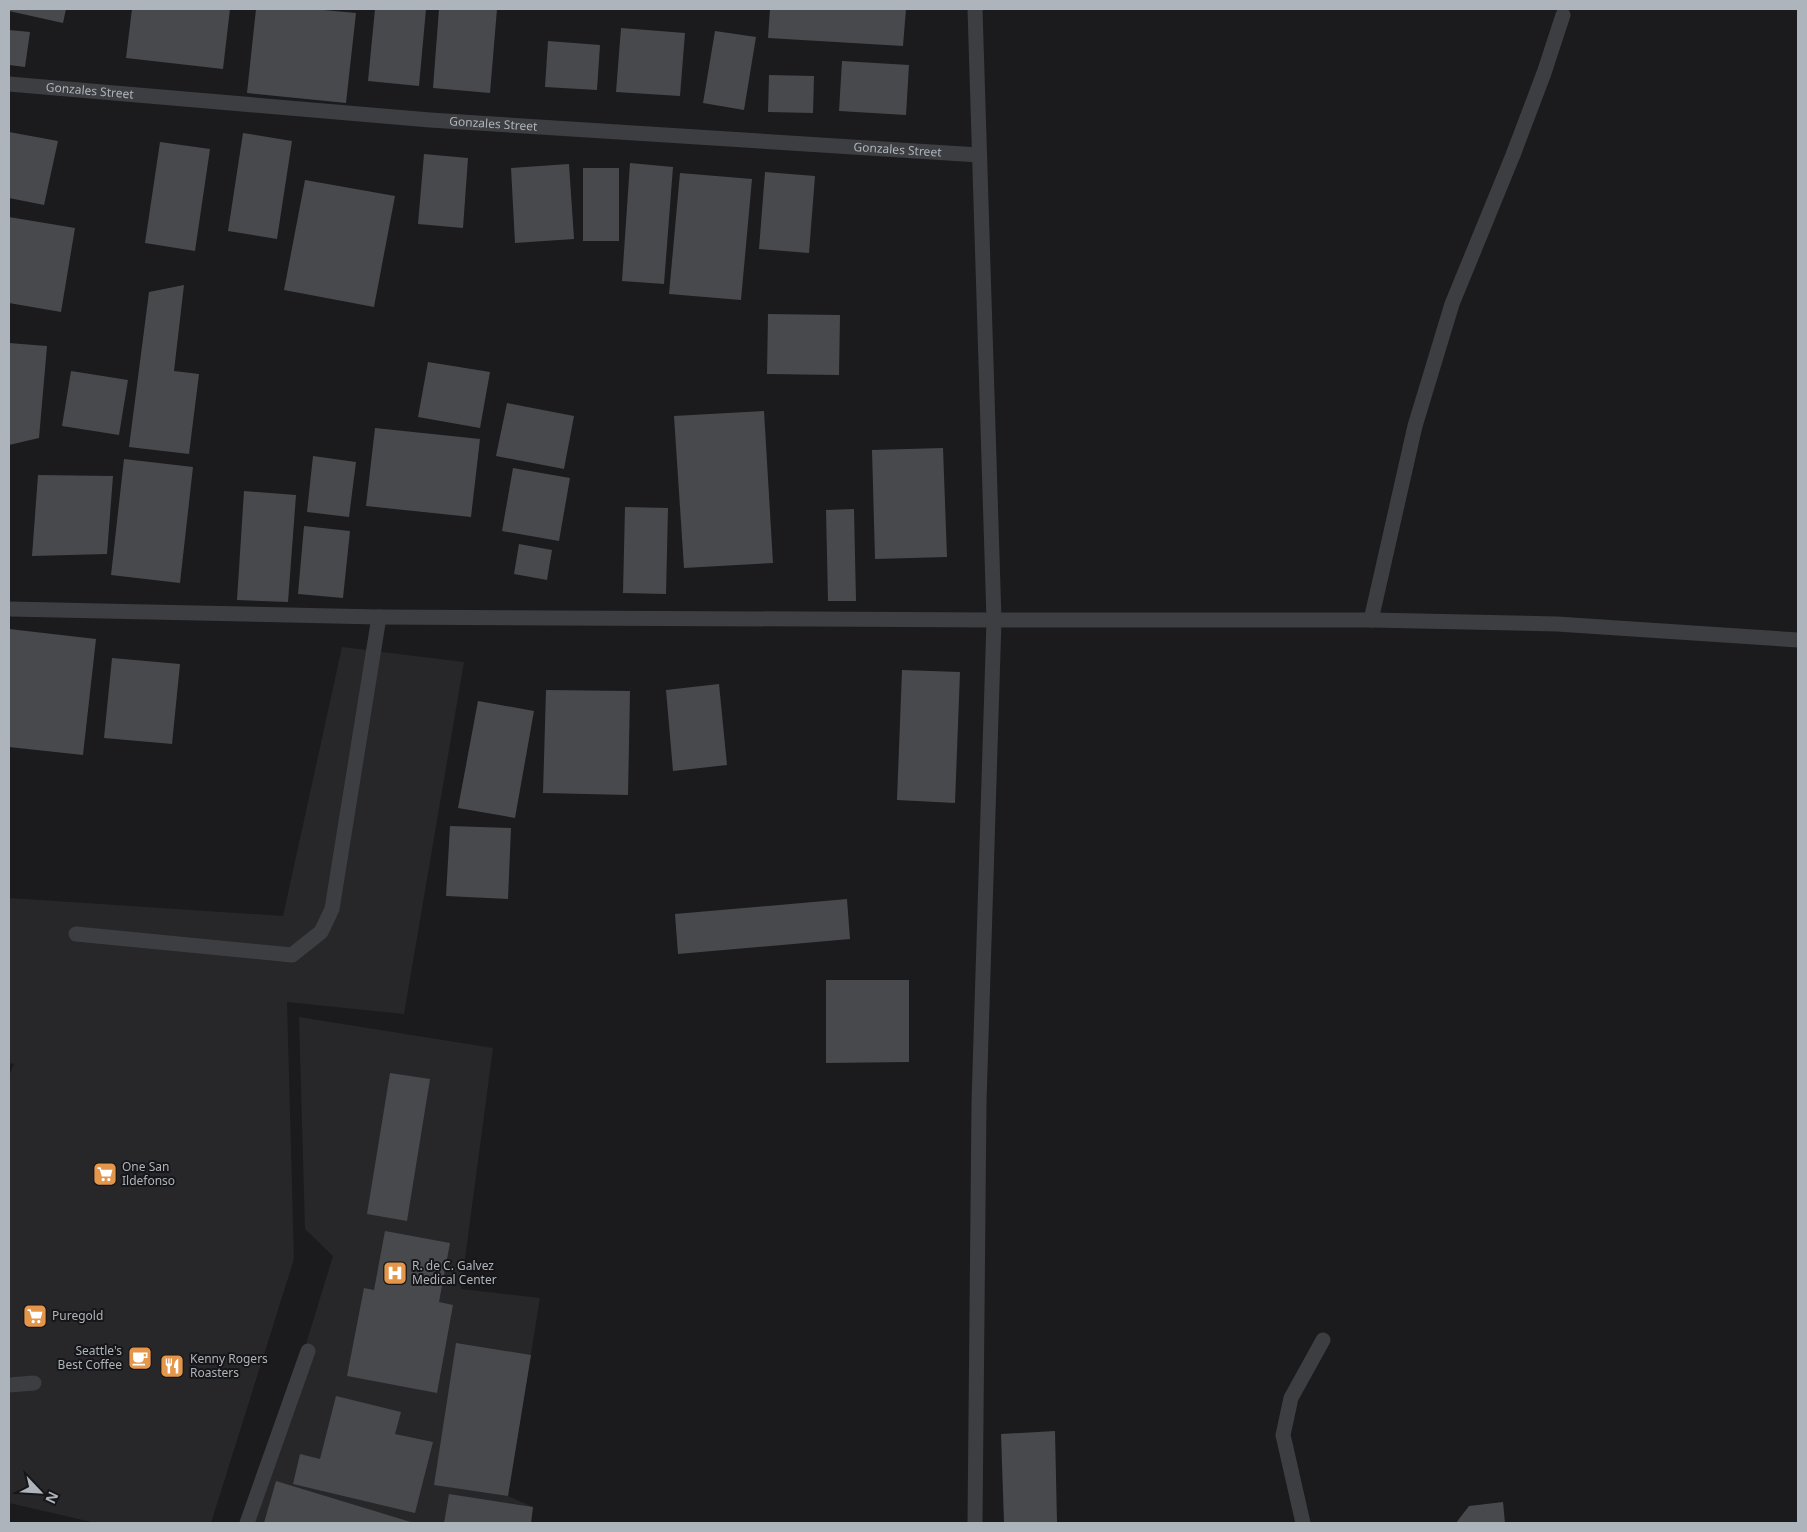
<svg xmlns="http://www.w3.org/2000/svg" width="1807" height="1532" viewBox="0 0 1807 1532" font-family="'Noto Sans',sans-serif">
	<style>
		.built { fill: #27272a }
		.building { fill: #48494d }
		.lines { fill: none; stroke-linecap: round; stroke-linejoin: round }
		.service { stroke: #3c3e41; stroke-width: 15 }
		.minor { stroke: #3c3e41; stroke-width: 15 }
		.tertiary { stroke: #3c3e41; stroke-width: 15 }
		.labels { text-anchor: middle; stroke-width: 4; stroke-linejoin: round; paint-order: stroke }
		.street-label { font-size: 12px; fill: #aeb4bb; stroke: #161618 }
		.poi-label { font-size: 12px; fill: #aeb4bb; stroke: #161618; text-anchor: start }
	</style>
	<rect width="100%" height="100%" fill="#1b1b1d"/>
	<g class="built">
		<polygon points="342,647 464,662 404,1014 287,1002 294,1259 211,1523 96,1523 9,1503 9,1076 14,1064 9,1063 9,898 283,916"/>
		<polygon points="299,1017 493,1048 461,1289 540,1298 508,1496 533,1507 531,1523 251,1523 333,1256 305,1229"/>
	</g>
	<g class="building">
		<polygon points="9,9 66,9 63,23 9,11"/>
		<polygon points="132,9 230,9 223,69 126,58"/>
		<polygon points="256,9 313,9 356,13 346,103 247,93"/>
		<polygon points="375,9 426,9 419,86 368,81"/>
		<polygon points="439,9 497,9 490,93 433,88"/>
		<polygon points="770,9 906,9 903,46 768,38"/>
		<polygon points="621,28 685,33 680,96 616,92"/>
		<polygon points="9,30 30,32 25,67 9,65"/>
		<polygon points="715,31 756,37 744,110 703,103"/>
		<polygon points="548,41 600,45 597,90 545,87"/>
		<polygon points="842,61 909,65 906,115 839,111"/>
		<polygon points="769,75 814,76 813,113 768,112"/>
		<polygon points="9,132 58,141 44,205 9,198"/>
		<polygon points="243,133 292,141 277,239 228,231"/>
		<polygon points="160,142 210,149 195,251 145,243"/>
		<polygon points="424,154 468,158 463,228 418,224"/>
		<polygon points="630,163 673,167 664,284 622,281"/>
		<polygon points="569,164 574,239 515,243 511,168"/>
		<rect x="583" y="168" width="36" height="73"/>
		<polygon points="765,172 815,176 809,253 759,249"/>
		<polygon points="680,173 752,179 741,300 669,294"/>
		<polygon points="305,180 395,196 374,307 284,290"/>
		<polygon points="9,217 75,228 61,312 9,303"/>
		<polygon points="184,285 174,371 199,374 189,454 129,447 149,292"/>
		<polygon points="768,314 840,315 839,375 767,374"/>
		<polygon points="9,343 47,346 39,438 9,445"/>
		<polygon points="428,362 490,372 480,428 418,417"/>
		<polygon points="71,371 128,380 119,435 62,426"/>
		<polygon points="507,403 574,416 564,469 496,456"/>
		<polygon points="764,411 773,563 684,568 674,416"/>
		<polygon points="375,428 480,439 471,517 366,506"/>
		<polygon points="943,448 947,557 875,559 872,450"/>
		<polygon points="313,456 356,462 349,517 307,512"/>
		<polygon points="124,459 193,467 180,583 111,575"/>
		<polygon points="513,468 570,478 559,541 502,531"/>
		<polygon points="38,475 113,476 107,554 32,556"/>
		<polygon points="244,491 296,495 288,602 237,600"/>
		<polygon points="625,507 668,508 666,594 623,593"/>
		<polygon points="854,509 856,601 828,601 826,510"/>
		<polygon points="304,526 350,531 343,598 298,594"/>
		<polygon points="519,544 552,550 547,580 514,574"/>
		<polygon points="9,629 96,639 83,755 9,747"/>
		<polygon points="112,658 180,664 172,744 104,738"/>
		<polygon points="902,670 960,672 955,803 897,800"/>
		<polygon points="719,684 727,765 673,771 666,690"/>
		<polygon points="546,690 630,691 628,795 543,793"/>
		<polygon points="478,701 534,711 515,818 458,808"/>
		<polygon points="450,826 511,828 508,899 446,896"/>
		<polygon points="847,899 850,939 678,954 675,914"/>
		<polygon points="826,980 909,980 909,1062 826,1063"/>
		<polygon points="390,1073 430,1079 407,1221 367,1214"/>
		<polygon points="385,1231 450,1243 439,1302 453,1305 437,1393 347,1376 364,1288 374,1290"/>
		<polygon points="456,1343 531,1355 508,1496 434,1485"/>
		<polygon points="336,1396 401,1412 395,1434 433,1442 415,1513 293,1484 300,1454 320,1459"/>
		<polygon points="1055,1431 1057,1523 1004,1523 1001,1434"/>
		<polygon points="276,1481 414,1523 264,1523"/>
		<polygon points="449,1494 533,1507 531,1523 444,1523"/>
		<polygon points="1503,1502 1505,1523 1456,1523 1469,1506"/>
	</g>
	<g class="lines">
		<g class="service">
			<polyline points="76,934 292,955 321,932 332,909 379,617"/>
			<polyline points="9,1385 34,1383"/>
			<polyline points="247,1523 308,1351"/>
		</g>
		<g class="minor">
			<path id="s1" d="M 9,84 L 430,120 L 979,155"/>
			<polyline points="9,609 379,617 994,620 1371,620 1557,624 1798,640"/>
			<polyline points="1371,620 1415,426 1452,304 1513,155 1544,73 1563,15"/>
			<polyline points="1303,1523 1283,1435 1291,1398 1323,1340"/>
		</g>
		<polyline class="tertiary" points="975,9 994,620 979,1102 975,1523"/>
	</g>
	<defs>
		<g id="supermarket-square" transform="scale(1.25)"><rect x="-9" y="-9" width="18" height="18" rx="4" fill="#e4974b" stroke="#161618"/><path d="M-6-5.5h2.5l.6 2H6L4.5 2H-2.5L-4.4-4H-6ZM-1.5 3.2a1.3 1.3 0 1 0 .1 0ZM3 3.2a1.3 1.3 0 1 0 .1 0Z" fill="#fff"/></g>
		<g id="hospital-square" transform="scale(1.25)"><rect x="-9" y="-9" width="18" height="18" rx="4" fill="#e4974b" stroke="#161618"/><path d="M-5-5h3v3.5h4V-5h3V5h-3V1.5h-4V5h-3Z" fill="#fff"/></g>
		<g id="cafe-square" transform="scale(1.25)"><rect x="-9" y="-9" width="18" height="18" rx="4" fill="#e4974b" stroke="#161618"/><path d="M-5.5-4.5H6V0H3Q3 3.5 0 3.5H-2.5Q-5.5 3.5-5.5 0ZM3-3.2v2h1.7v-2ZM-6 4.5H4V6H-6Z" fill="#fff"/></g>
		<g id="restaurant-square" transform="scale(1.25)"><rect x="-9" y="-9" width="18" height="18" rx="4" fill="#e4974b" stroke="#161618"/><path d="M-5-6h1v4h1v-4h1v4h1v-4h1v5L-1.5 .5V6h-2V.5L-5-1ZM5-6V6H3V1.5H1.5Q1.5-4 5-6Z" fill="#fff"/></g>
	</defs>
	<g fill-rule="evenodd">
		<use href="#supermarket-square" x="105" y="1174"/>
		<use href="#hospital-square" x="395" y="1273"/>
		<use href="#supermarket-square" x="35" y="1316"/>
		<use href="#cafe-square" x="140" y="1358"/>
		<use href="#restaurant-square" x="172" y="1366"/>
	</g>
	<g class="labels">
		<g class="street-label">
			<text dy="4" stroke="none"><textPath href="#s1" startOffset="81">Gonzales Street</textPath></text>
			<text dy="4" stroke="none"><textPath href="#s1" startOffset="486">Gonzales Street</textPath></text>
			<text dy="4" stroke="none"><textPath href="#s1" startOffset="891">Gonzales Street</textPath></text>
		</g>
		<g class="poi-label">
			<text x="122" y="1171">One San<tspan x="122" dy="14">Ildefonso</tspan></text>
			<text x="412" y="1270">R. de C. Galvez<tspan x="412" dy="14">Medical Center</tspan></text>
			<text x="52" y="1320">Puregold</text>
			<text x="122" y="1355" text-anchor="end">Seattle's<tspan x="122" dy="14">Best Coffee</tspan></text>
			<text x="190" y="1363">Kenny Rogers<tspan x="190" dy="14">Roasters</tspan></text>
		</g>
	</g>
	<rect width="1807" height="1532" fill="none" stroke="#aeb4bb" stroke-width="20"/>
	<g transform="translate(40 1492) rotate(115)" stroke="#161618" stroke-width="4" paint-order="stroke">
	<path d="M0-4L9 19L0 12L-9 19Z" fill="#aeb4bb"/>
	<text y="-8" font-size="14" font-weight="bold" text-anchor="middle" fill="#aeb4bb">N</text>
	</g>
</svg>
